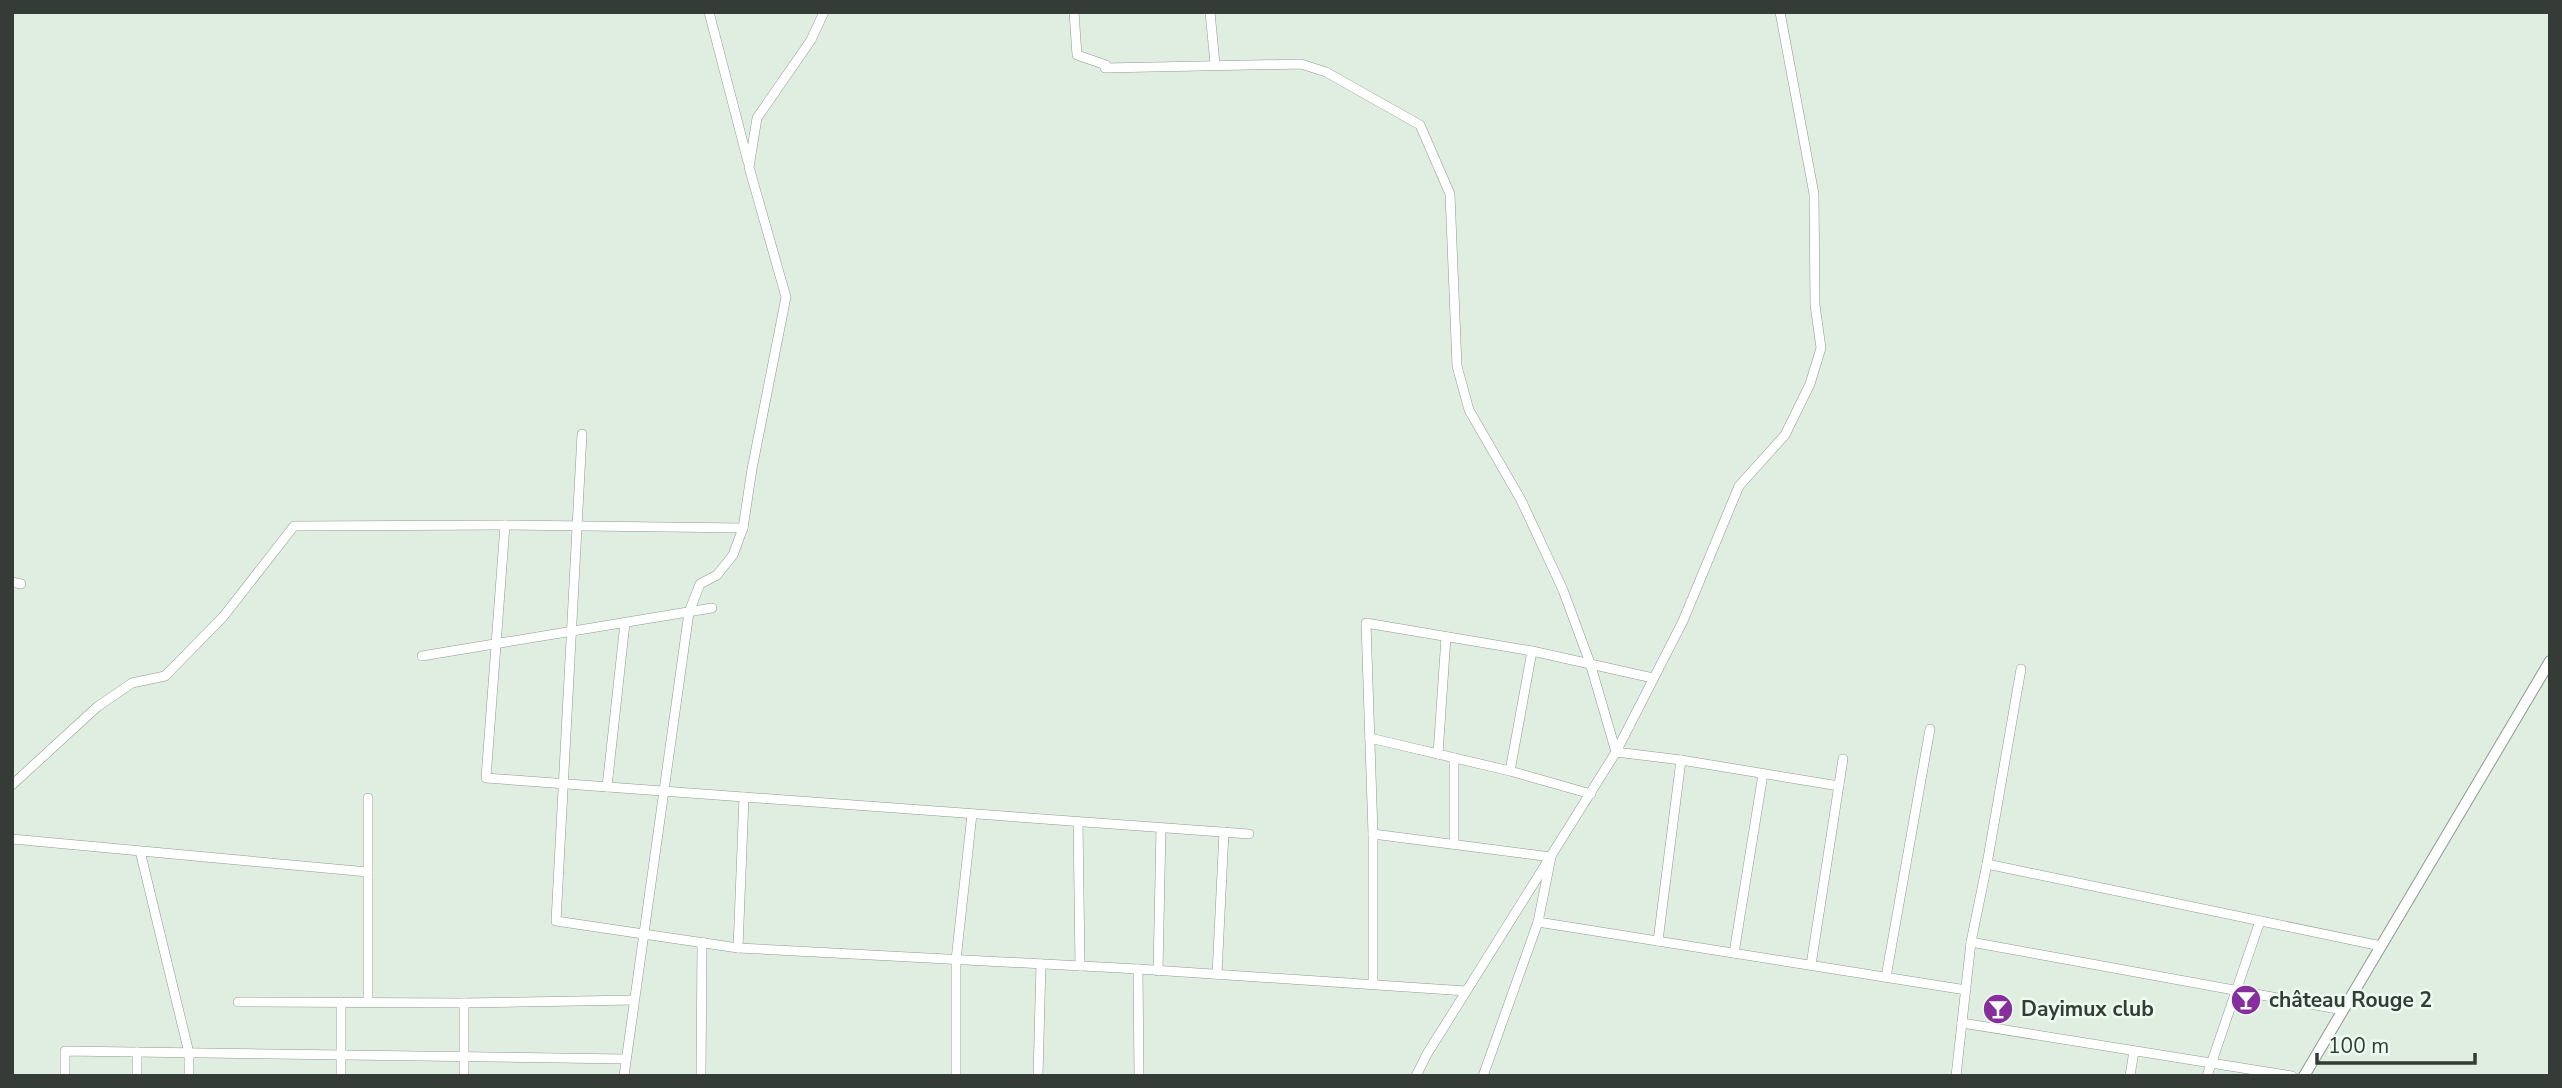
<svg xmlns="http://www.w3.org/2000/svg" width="2562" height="1088" viewBox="0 0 2562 1088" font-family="'Nunito Sans',sans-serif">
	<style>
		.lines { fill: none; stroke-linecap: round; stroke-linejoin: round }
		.minor-casing { stroke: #8d9b90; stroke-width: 10 }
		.tertiary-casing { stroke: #8d9b90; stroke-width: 12 }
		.minor { stroke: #fff; stroke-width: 9 }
		.tertiary { stroke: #fff; stroke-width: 10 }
		.labels { text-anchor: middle; stroke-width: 5; stroke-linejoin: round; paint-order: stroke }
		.poi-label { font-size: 21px; font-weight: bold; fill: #353b36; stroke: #ecfbef; text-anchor: start }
	</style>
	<rect width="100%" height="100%" fill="#dfeee1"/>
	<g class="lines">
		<g class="minor-casing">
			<g id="minor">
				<polyline points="709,12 748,162"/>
				<polyline points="1074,12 1077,55 1106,65 1105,68 1301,64 1326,72 1420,125 1450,194 1457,366 1469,410 1521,500 1563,590 1590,663 1616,752 1681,760 1839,786"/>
				<polyline points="1210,12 1215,64"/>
				<polyline points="582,434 556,921 738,948 1138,969 1466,991"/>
				<polyline points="505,525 486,778 1249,834"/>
				<polyline points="12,582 21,584"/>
				<polyline points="422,656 712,608"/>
				<polyline points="1370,738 1510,771 1591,794"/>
				<polyline points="1438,754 1446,637"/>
				<polyline points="1454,758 1454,844"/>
				<polyline points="1510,771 1532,651"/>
				<polyline points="12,785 97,707 132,683 165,676 223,617 294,526 505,525 743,528"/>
				<polyline points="607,787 625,623"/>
				<polyline points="1078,822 1080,966"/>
				<polyline points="1373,834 1551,857 1538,922 1483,1076"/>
				<polyline points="12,839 368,872"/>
				<polyline points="140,851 189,1053 189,1076"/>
				<polyline points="1987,864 2381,946"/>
				<polyline points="1538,922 1966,990"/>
				<polyline points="1658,941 1681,760"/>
				<polyline points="1971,942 2343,1010"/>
				<polyline points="738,948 744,797"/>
				<polyline points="1734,953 1763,774"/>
				<polyline points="1811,965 1843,759"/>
				<polyline points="1138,969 1139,1076"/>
				<polyline points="1158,971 1161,828"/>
				<polyline points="1217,974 1224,832"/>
				<polyline points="1886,977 1930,729"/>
				<polyline points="1373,984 1373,834 1366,623 1532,651 1653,678"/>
				<polyline points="238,1002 464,1003 633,1000"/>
				<polyline points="368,1002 368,798"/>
				<polyline points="1962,1023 2292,1076"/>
				<polyline points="137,1052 137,1076"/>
				<polyline points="65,1076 65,1051 625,1059"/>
				<polyline points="341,1076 341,1002"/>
				<polyline points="464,1076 464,1003"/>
				<polyline points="624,1076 689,612 700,584 717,575 733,555 743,528 752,469 786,297 749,167 757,118 811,40 824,12"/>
				<polyline points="701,1076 702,942"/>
				<polyline points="956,1076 956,960 972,814"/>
				<polyline points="1038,1076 1041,964"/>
				<polyline points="1416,1076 1427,1054 1616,752 1683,621 1739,486 1785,435 1810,384 1821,348 1815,305 1814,194 1780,12"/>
				<polyline points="1956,1076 1971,942 1987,864 2021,669"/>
				<polyline points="2130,1076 2134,1051"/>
				<polyline points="2207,1076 2260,921"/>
			</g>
		</g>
		<g class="tertiary-casing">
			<polyline id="tertiary" points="2304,1076 2550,661"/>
		</g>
		<use href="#minor" class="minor"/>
		<use href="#tertiary" class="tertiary"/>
	</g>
	<defs>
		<g id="bar-disc" transform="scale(1.575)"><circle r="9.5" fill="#862f9c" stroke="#ecfbef"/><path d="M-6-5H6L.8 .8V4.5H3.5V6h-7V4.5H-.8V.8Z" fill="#fff"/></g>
	</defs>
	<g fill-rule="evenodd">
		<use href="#bar-disc" x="2246" y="1000"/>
		<use href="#bar-disc" x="1998" y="1009"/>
	</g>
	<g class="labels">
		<g class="poi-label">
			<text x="2269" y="1007">château Rouge 2</text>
			<text x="2021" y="1016">Dayimux club</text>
		</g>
	</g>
	<rect width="2562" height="1088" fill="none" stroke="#353b36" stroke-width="28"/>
	<path d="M2317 1053v10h158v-10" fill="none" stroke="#353b36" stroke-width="3.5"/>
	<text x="2328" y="1053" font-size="21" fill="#353b36" stroke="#ecfbef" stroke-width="5" paint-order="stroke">100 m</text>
</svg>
